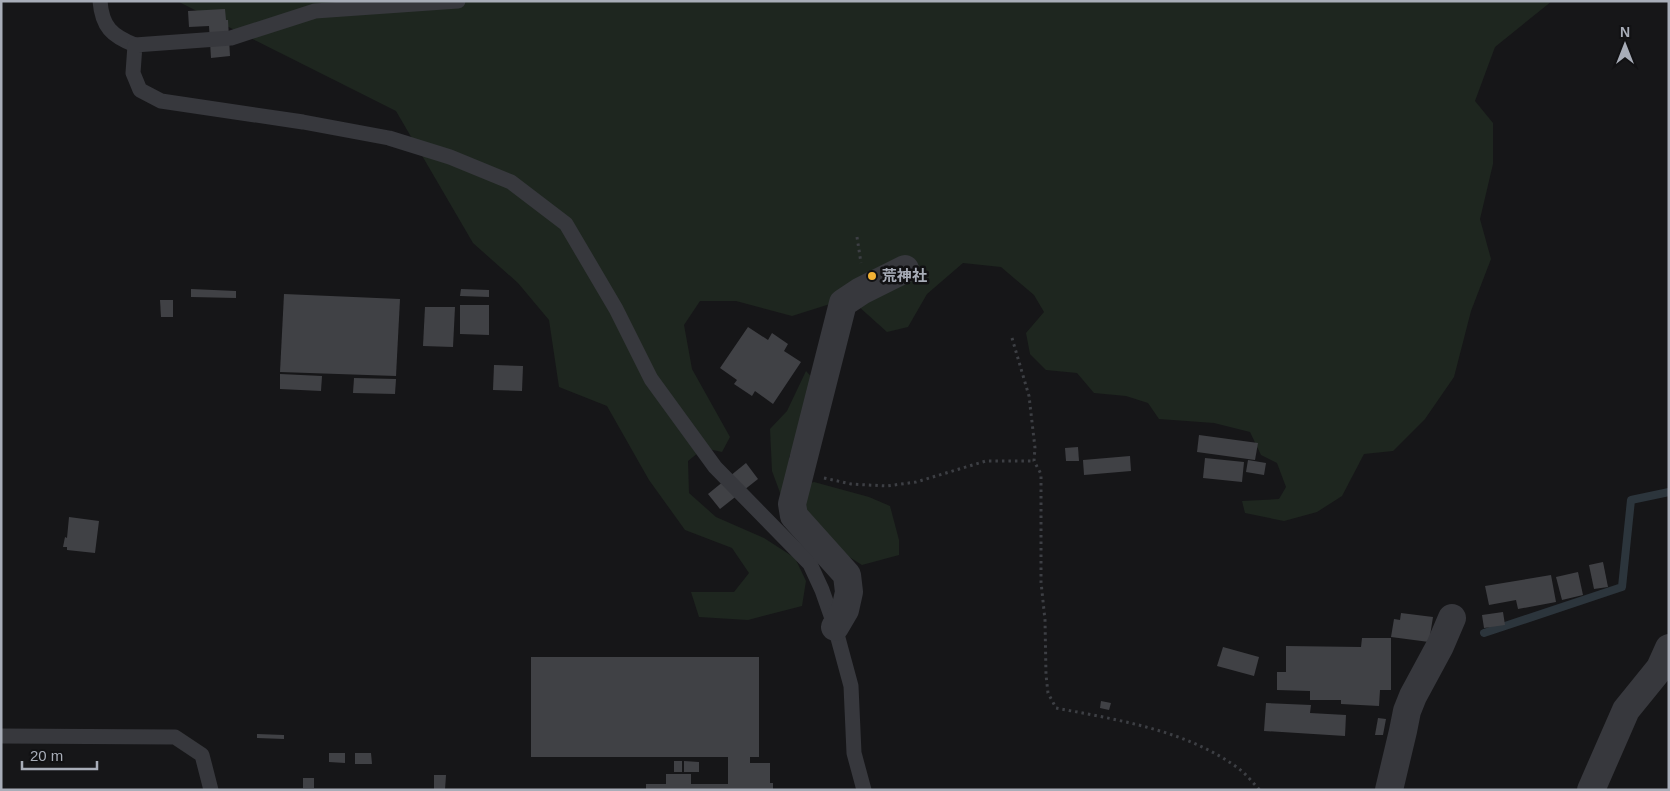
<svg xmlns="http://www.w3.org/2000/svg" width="1670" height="791" viewBox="0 0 1670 791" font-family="Helvetica,'Noto Sans JP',sans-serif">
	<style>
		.green { fill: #1e261f }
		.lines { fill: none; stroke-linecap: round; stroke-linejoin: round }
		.stream { stroke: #2c353c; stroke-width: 8 }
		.building { fill: #404145 }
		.path { stroke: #3d3f44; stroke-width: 3; stroke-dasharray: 2.5 4; stroke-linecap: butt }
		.service { stroke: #37383d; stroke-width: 15 }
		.minor { stroke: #37383d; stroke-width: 28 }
		.poi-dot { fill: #f2b134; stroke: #111113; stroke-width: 2 }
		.labels { text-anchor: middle; stroke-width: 5; stroke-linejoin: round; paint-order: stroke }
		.poi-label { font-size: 15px; font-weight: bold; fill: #a8adb8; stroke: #111113; text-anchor: start }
	</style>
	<rect width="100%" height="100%" fill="#161618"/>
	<g class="green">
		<polygon points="177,1 1552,1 1495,47 1475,101 1493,123 1493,164 1480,219 1491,259 1471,311 1454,377 1425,419 1393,451 1364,454 1342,496 1317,512 1284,521 1245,513 1242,501 1279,499 1286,487 1277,463 1261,455 1250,432 1214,423 1159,419 1148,403 1126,396 1094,393 1077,373 1046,370 1030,354 1026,333 1044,312 1034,295 1001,267 963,263 927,294 908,327 887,332 857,305 830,304 792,316 736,301 700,301 684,325 692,369 730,437 722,452 704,448 688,461 689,493 716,517 764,538 795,558 806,581 802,606 748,620 699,617 691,592 734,592 749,573 732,548 685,530 649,480 607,406 559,387 549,320 518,283 473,243 396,111"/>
		<polygon points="806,371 816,382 805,425 789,457 789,479 801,486 814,482 869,497 890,506 899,540 899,555 862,565 840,551 782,498 772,471 770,429 787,411"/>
	</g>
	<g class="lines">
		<polyline class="stream" points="1484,633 1622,587 1631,500 1669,492"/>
	</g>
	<g class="building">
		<polygon points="225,9 226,20 228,20 230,56 211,58 209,26 189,27 188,11"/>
		<polygon points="191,289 236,291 236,298 191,297"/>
		<polygon points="461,289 489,290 489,297 460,296"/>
		<polygon points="284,294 400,299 396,376 280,372"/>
		<polygon points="160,300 173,300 173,317 161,317"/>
		<polygon points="460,305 489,305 489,335 460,334"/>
		<polygon points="425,307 455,307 453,347 423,346"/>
		<polygon points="748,327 768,340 772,333 788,344 784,351 801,362 773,404 755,391 752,396 734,384 737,380 720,368"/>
		<polygon points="494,365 523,366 522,391 493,390"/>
		<polygon points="280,374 322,376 321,391 280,389"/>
		<polygon points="354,378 396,379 395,394 353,393"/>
		<polygon points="1199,435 1258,443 1255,460 1197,452"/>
		<polygon points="1078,447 1079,461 1066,461 1065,448"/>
		<polygon points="1130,456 1131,471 1084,475 1083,460"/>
		<polygon points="1205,458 1244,462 1242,482 1203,478"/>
		<polygon points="1248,460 1266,463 1264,475 1246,472"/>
		<polygon points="746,463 758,479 720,509 708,494"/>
		<polygon points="69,517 99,521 95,553 67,550 67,547 63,547 65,537 67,538"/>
		<polygon points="1603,562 1608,587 1594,589 1589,565"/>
		<polygon points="1578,572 1583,595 1562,600 1556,577"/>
		<polygon points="1551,575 1556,602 1518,609 1516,600 1489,605 1485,586"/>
		<polygon points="1503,612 1505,625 1484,628 1482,615"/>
		<polygon points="1401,613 1433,617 1429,642 1391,637 1394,619 1400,620"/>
		<polygon points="1362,638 1391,638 1391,690 1380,690 1379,706 1341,704 1341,700 1310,700 1310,691 1277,690 1277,672 1286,672 1286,646 1361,647"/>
		<polygon points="1223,647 1259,657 1254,676 1217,666"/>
		<polygon points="531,657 759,657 759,757 750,757 750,763 770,763 770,783 773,783 773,790 646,790 646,784 666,784 666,774 691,774 691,784 728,784 728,757 531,757"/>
		<polygon points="1101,701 1111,703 1109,710 1100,708"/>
		<polygon points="1266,703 1311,705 1310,713 1346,715 1345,736 1264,731"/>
		<polygon points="1378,718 1386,719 1383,735 1375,735"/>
		<polygon points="257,734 284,735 284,739 257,738"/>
		<polygon points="329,753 345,753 345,763 329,762"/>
		<polygon points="355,753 371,753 372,764 355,764"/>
		<rect x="674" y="761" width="8" height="11"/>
		<polygon points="684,761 699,762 699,772 684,772"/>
		<polygon points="434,775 446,775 445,790 434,790"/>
		<rect x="303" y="778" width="11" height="10"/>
	</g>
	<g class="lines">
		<g class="path">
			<polyline points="857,237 861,263"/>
			<path d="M 1012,338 L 1029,396 L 1035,448 L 1034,461 L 1041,474 L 1041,582 L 1045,620 L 1046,675 L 1048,693 L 1056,708 C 1118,720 1186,730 1238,768 C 1246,774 1253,783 1260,790"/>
			<polyline points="824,478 851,484 887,486 916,482 986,461 1034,461"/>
		</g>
		<g class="service">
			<path d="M 100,1 C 102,27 112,36 135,45"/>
			<polyline points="458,1 315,11 231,38 135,45 133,73 140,90 161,101 303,122 389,138 450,157 511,182 566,224 616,309 651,379 715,467 810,564 822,590 835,627 851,686 854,753 864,790"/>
			<polyline points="1,736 175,737 202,755 211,790"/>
		</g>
		<g class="minor">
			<polyline points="835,627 845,610 849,592 847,575 794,516 792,504 843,303 861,291 905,269"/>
			<polyline points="1389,790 1403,731 1407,711 1413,696 1440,646 1452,618"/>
			<polyline points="1591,790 1626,710 1660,668 1669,648"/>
		</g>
	</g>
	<circle class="poi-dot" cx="872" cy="276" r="5"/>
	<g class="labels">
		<g class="poi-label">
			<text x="882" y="281">荒神社</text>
		</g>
	</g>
	<rect width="1670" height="791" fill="none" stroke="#a8adb8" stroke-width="5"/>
	<g transform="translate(1625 45)" stroke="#111113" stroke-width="4" paint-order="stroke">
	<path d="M0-4L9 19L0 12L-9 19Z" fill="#a8adb8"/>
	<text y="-8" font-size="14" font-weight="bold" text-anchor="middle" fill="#a8adb8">N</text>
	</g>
	<path d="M22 761v8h75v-8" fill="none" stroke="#a8adb8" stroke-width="2.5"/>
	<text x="30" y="761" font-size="15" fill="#a8adb8" stroke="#111113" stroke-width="4" paint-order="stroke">20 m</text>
</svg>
